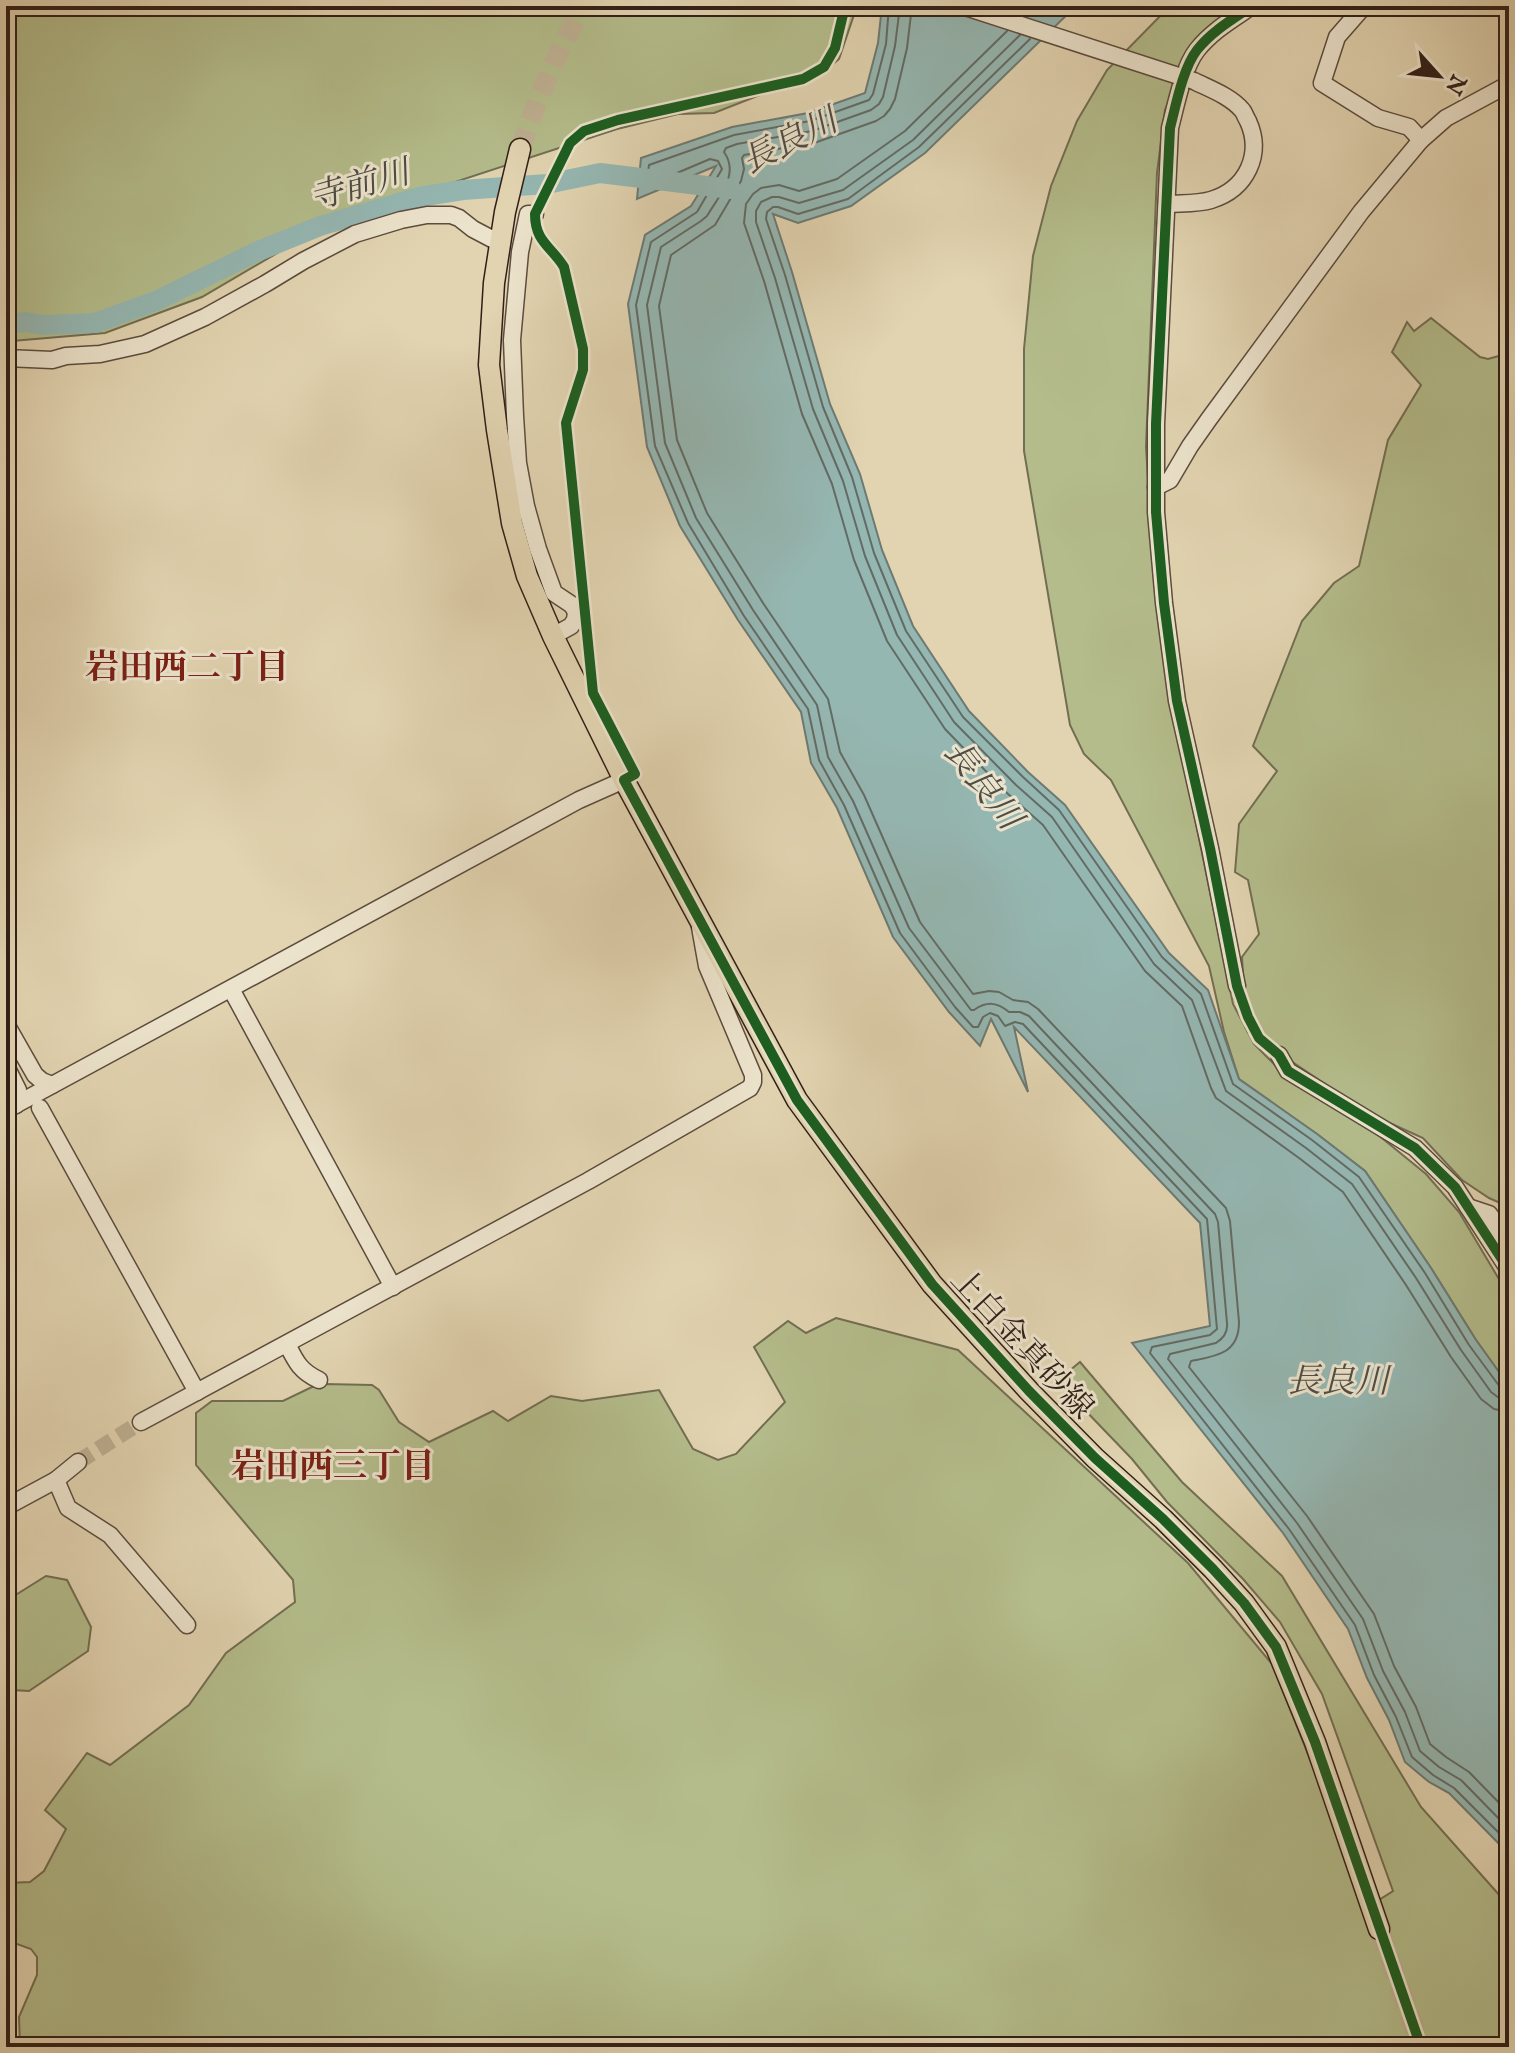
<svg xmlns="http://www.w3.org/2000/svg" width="1515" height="2053" viewBox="0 0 1515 2053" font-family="'IM FELL English','Noto Serif JP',serif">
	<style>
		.green { fill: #b4bc8b; stroke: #726e52; stroke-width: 2 }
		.water { fill: #95b7b2; stroke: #6d7a74; stroke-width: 2 }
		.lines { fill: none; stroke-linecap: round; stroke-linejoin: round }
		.shore { stroke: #626b65; stroke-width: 2 }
		.river { stroke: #95b7b2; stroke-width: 20 }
		.minor-tunnel { stroke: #beb092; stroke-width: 16; stroke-dasharray: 16 8; stroke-linecap: butt }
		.major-tunnel { stroke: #beb092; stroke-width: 20; stroke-dasharray: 20 10; stroke-linecap: butt }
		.minor-casing { stroke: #5c4c3e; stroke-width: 19 }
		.major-casing { stroke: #301f18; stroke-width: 23 }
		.minor { stroke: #ece3cc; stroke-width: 16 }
		.major { stroke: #e2d4b1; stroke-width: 20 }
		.minor-bridge-casing { stroke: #5c4c3e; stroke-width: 19; stroke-linecap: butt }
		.minor-bridge { stroke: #ece3cc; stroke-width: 16 }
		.cycleway-casing { stroke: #ece3cc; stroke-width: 15 }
		.cycleway { stroke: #1b5e20; stroke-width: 10 }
		.labels { text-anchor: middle; stroke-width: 6; stroke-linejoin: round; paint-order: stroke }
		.street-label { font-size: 32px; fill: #301f18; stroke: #ece3cc }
		.water-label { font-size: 34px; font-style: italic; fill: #4e4d46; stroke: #ece3cc }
		.neighbourhood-label { font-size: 34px; font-weight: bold; fill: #7a1f14; stroke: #ece3cc }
	</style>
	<rect width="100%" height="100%" fill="#e2d4b1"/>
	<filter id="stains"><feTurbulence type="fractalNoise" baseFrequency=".0025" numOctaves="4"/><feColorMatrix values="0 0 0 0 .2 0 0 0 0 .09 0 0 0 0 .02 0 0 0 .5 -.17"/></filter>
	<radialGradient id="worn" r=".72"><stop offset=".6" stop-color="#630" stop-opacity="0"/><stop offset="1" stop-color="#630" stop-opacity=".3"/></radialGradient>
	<g class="green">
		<polygon points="6,6 857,6 839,59 818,77 810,81 765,93 714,113 678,114 617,129 327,224 202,297 105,333 12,341 6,340"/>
		<polygon points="1170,6 1237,6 1203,32 1192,47 1165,110 1157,173 1146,447 1155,592 1193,809 1233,1004 1254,1044 1294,1084 1372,1130 1426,1174 1459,1212 1509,1296 1509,1386 1476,1340 1431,1268 1365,1171 1317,1134 1239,1079 1224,1032 1209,966 1111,780 1084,754 1070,725 1024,451 1024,349 1033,256 1051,186 1077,121 1107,70"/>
		<polygon points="1431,318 1480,357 1488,359 1509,353 1509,1207 1489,1198 1462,1180 1423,1138 1368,1113 1288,1059 1260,1031 1244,993 1242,957 1259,934 1248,880 1235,872 1239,824 1277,771 1253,746 1302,621 1334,583 1359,566 1388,440 1421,385 1392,352 1407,322 1414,331"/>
		<polygon points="836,1318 958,1350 1188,1563 1272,1664 1329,1807 1374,1903 1393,1891 1322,1694 1280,1622 1243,1579 1167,1502 1132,1459 1057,1381 1080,1362 1182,1482 1282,1576 1421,1807 1509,1906 1509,2047 20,2047 19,2017 37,1975 37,1957 31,1949 6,1940 6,1883 30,1882 44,1871 66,1829 45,1810 87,1753 110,1765 189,1705 226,1653 295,1602 293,1580 196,1465 196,1413 212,1401 283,1401 314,1386 324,1384 372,1385 379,1390 399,1422 429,1442 493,1411 508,1421 551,1396 582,1401 659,1390 693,1449 718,1460 736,1454 785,1402 754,1347 788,1321 806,1333"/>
		<polygon points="46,1576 67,1580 91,1627 88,1651 29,1691 11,1690 6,1684 6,1601"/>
	</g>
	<polygon class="water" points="882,6 1076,6 925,153 851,206 798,223 773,214 792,272 830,404 860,474 882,550 913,626 969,711 1028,772 1065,805 1169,953 1208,990 1239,1079 1317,1134 1365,1171 1431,1268 1476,1340 1509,1386 1509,1854 1449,1793 1429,1782 1405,1762 1389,1720 1367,1678 1348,1629 1283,1533 1132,1343 1210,1326 1200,1223 1014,1027 1028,1092 991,1019 980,1046 949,1012 893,937 837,808 811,763 801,712 738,620 680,526 647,447 628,304 645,235 691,206 716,166 637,199 641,158 732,127 808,113 865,93 878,43"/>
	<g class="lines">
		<g class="shore">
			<polyline points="889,6 886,44 873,94 869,100 810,121 734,135 649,165 647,180 651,184 710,159 718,161 722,169 697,212 651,242 636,305 655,446 688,523 744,616 808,709 819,760 844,805 900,933 955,1007 973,1027 978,1027 983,1017 990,1013 998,1016 1005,1026 1015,1022 1023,1024 1207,1219 1217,1329 1210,1335 1152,1347 1150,1353 1289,1529 1355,1625 1374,1675 1396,1717 1412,1757 1433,1775 1454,1788 1509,1843"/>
			<path d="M 900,6 L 895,46 L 883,97 L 879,104 L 871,110 L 812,131 L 737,144 L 726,148 L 724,152 C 740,175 719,195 707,216 L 701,221 L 661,247 L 647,305 L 665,443 L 696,518 L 753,610 L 817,705 L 828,757 L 853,801 L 909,928 L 971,1010 L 974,1010 C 987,1001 997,1002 1009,1012 L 1020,1012 L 1029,1016 L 1215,1214 L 1218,1222 L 1227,1323 C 1228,1332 1224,1338 1216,1343 L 1170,1354 L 1168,1359 L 1297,1523 L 1363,1619 L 1383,1671 L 1405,1712 L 1420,1751 L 1439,1767 L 1461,1780 L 1509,1829"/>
			<path d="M 912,6 L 907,48 L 895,99 L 890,109 L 884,116 L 876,121 L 817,142 L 744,155 L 742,158 L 744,169 L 741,181 L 715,225 L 671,255 L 659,306 L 677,440 L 707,513 L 763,603 L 828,699 L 840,752 L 864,795 L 920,922 L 973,994 L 989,991 L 999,992 L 1013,1000 L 1028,1002 L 1038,1009 L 1226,1208 L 1230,1221 L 1239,1322 C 1239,1354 1216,1356 1191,1361 L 1189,1367 L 1307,1516 L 1374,1614 L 1394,1666 L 1416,1707 L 1430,1744 L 1446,1757 L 1469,1772 L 1509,1813"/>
			<polyline points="1007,31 905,131 837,179 799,191 779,185 761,188 753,194 746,204 744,223 764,281 802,414 832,484 854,560 887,641 945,729 1007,793 1043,825 1145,971 1182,1006 1211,1088 1216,1098 1299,1158 1343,1192 1406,1285 1451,1357 1481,1399 1494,1409 1509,1412"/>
			<polyline points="1020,35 913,140 843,190 799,203 779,197 772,197 761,202 756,211 756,222 775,278 813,409 843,481 865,556 897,635 954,722 1016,785 1052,817 1154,964 1192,1000 1226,1091 1306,1148 1352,1184 1416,1278 1461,1350 1491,1392 1499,1398 1509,1400"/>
			<polyline points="1030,39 919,147 848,199 798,214 778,207 773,207 767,212 766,219 785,275 823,407 852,477 874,553 906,631 963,717 1023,777 1059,810 1162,957 1201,994 1233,1084 1312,1140 1359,1177 1425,1273 1469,1345 1500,1387 1509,1390"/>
		</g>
		<polyline class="river" points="6,324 26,322 44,325 95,323 156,301 256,252 320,226 419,197 463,190 547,184 600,173 731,189"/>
		<g class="minor-tunnel">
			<polyline points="1237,986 1248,1017 1259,1038 1279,1055"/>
			<polyline points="78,1462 141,1422"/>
		</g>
		<g class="major-tunnel">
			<path d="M 520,149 C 538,99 556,51 584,6"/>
			<polyline points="1379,1929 1421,2047"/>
		</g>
		<g class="minor-casing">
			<g id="minor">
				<polyline points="1364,6 1337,37 1322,83 1378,118 1409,127 1421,140"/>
				<path d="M 1168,204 C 1182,203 1198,204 1211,200 C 1247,189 1263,154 1248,121 C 1246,118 1244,112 1242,110 C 1230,96 1210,89 1194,81"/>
				<polyline points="535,214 528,214 520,252 512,340 515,416 518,463 526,506 538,549 554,593 572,605 576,612 575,620 571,626 553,636"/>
				<polyline points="6,358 52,360 66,356 100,354 145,344 205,317 265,284 303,261 355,234 401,220 427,215 451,215 459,218 473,229 492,239"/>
				<polyline points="1156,487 1170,480 1190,446 1209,419 1361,212 1421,140 1446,118 1509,84"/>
				<path d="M 1237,986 L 1210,848 L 1177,701 L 1164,603 L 1156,512 L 1156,424 L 1170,128 C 1176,105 1183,68 1197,50 C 1212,31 1233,19 1252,6"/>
				<polyline points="231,989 393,1287"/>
				<polyline points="6,1024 35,1075 42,1081 52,1085"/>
				<polyline points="1279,1055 1288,1071 1415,1148 1455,1187 1509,1270"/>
				<polyline points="6,1066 18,1090 16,1105"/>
				<polyline points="40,1108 197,1392"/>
				<polyline points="6,1110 579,800 624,780"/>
				<polyline points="1468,1207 1489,1214 1509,1241"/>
				<path d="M 287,1344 C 296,1362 300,1371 319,1380"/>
				<polyline points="141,1422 588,1181 750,1088 753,1082 753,1075 707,966 700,927"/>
				<polyline points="56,1480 68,1508 110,1535 187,1625"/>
				<polyline points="6,1507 56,1480 78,1462"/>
			</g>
		</g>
		<g class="major-casing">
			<polyline id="major" points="520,149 505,212 494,283 489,365 497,430 512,523 527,576 553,636 624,780 797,1100 932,1284 1029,1391 1095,1458 1163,1519 1213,1569 1244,1603 1276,1647 1315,1742 1379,1929"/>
		</g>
		<use href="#minor" class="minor"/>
		<use href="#major" class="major"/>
		<g class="minor-bridge-casing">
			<polyline id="minor-bridge" points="962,6 1194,81"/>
		</g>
		<use href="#minor-bridge" class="minor-bridge"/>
		<g class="cycleway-casing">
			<g id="cycleway">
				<path d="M 845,6 L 835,48 L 824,67 L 803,79 L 618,120 L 584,131 L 570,143 L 535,214 C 535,242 551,246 564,267 L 583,349 L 583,370 L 566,423 L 593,693 L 635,774 L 624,780 L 797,1100 L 932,1284 L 1029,1391 L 1095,1458 L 1163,1519 L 1213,1569 L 1244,1603 L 1276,1647 L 1315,1742 L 1421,2047"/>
				<path d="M 1252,6 C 1233,19 1212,31 1197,50 C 1183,68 1176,105 1170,128 L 1156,424 L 1156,512 L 1164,603 L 1177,701 L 1210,848 L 1237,986 L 1248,1017 L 1259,1038 L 1279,1055 L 1288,1071 L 1415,1148 L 1455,1187 L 1509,1270"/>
			</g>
		</g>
		<use href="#cycleway" class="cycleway"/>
	</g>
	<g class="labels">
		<g class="street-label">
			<text transform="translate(1023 1343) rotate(47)" y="11">上白金真砂線</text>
		</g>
		<g class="water-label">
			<text transform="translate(789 140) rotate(-27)" y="12">長良川</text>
			<text transform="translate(359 184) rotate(-16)" y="12">寺前川</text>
			<text transform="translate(984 784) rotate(52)" y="12">長良川</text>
			<text x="1338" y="1392">長良川</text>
		</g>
		<g class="neighbourhood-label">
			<text x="187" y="678">岩田西二丁目</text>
			<text x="333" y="1477">岩田西三丁目</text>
		</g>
	</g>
	<rect width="1515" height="2053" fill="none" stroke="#e2d4b1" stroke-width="32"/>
	<rect x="8" y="8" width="1499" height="2037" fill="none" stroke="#301f18" stroke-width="4"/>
	<rect x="16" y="16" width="1483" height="2021" fill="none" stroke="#301f18" stroke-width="2"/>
	<g transform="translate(1439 76) rotate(117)" stroke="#ece3cc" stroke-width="6" paint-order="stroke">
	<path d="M0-6L14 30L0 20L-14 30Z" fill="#301f18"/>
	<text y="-12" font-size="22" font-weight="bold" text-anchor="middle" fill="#301f18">N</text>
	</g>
	<rect width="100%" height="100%" filter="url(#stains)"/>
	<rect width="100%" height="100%" fill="url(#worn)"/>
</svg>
